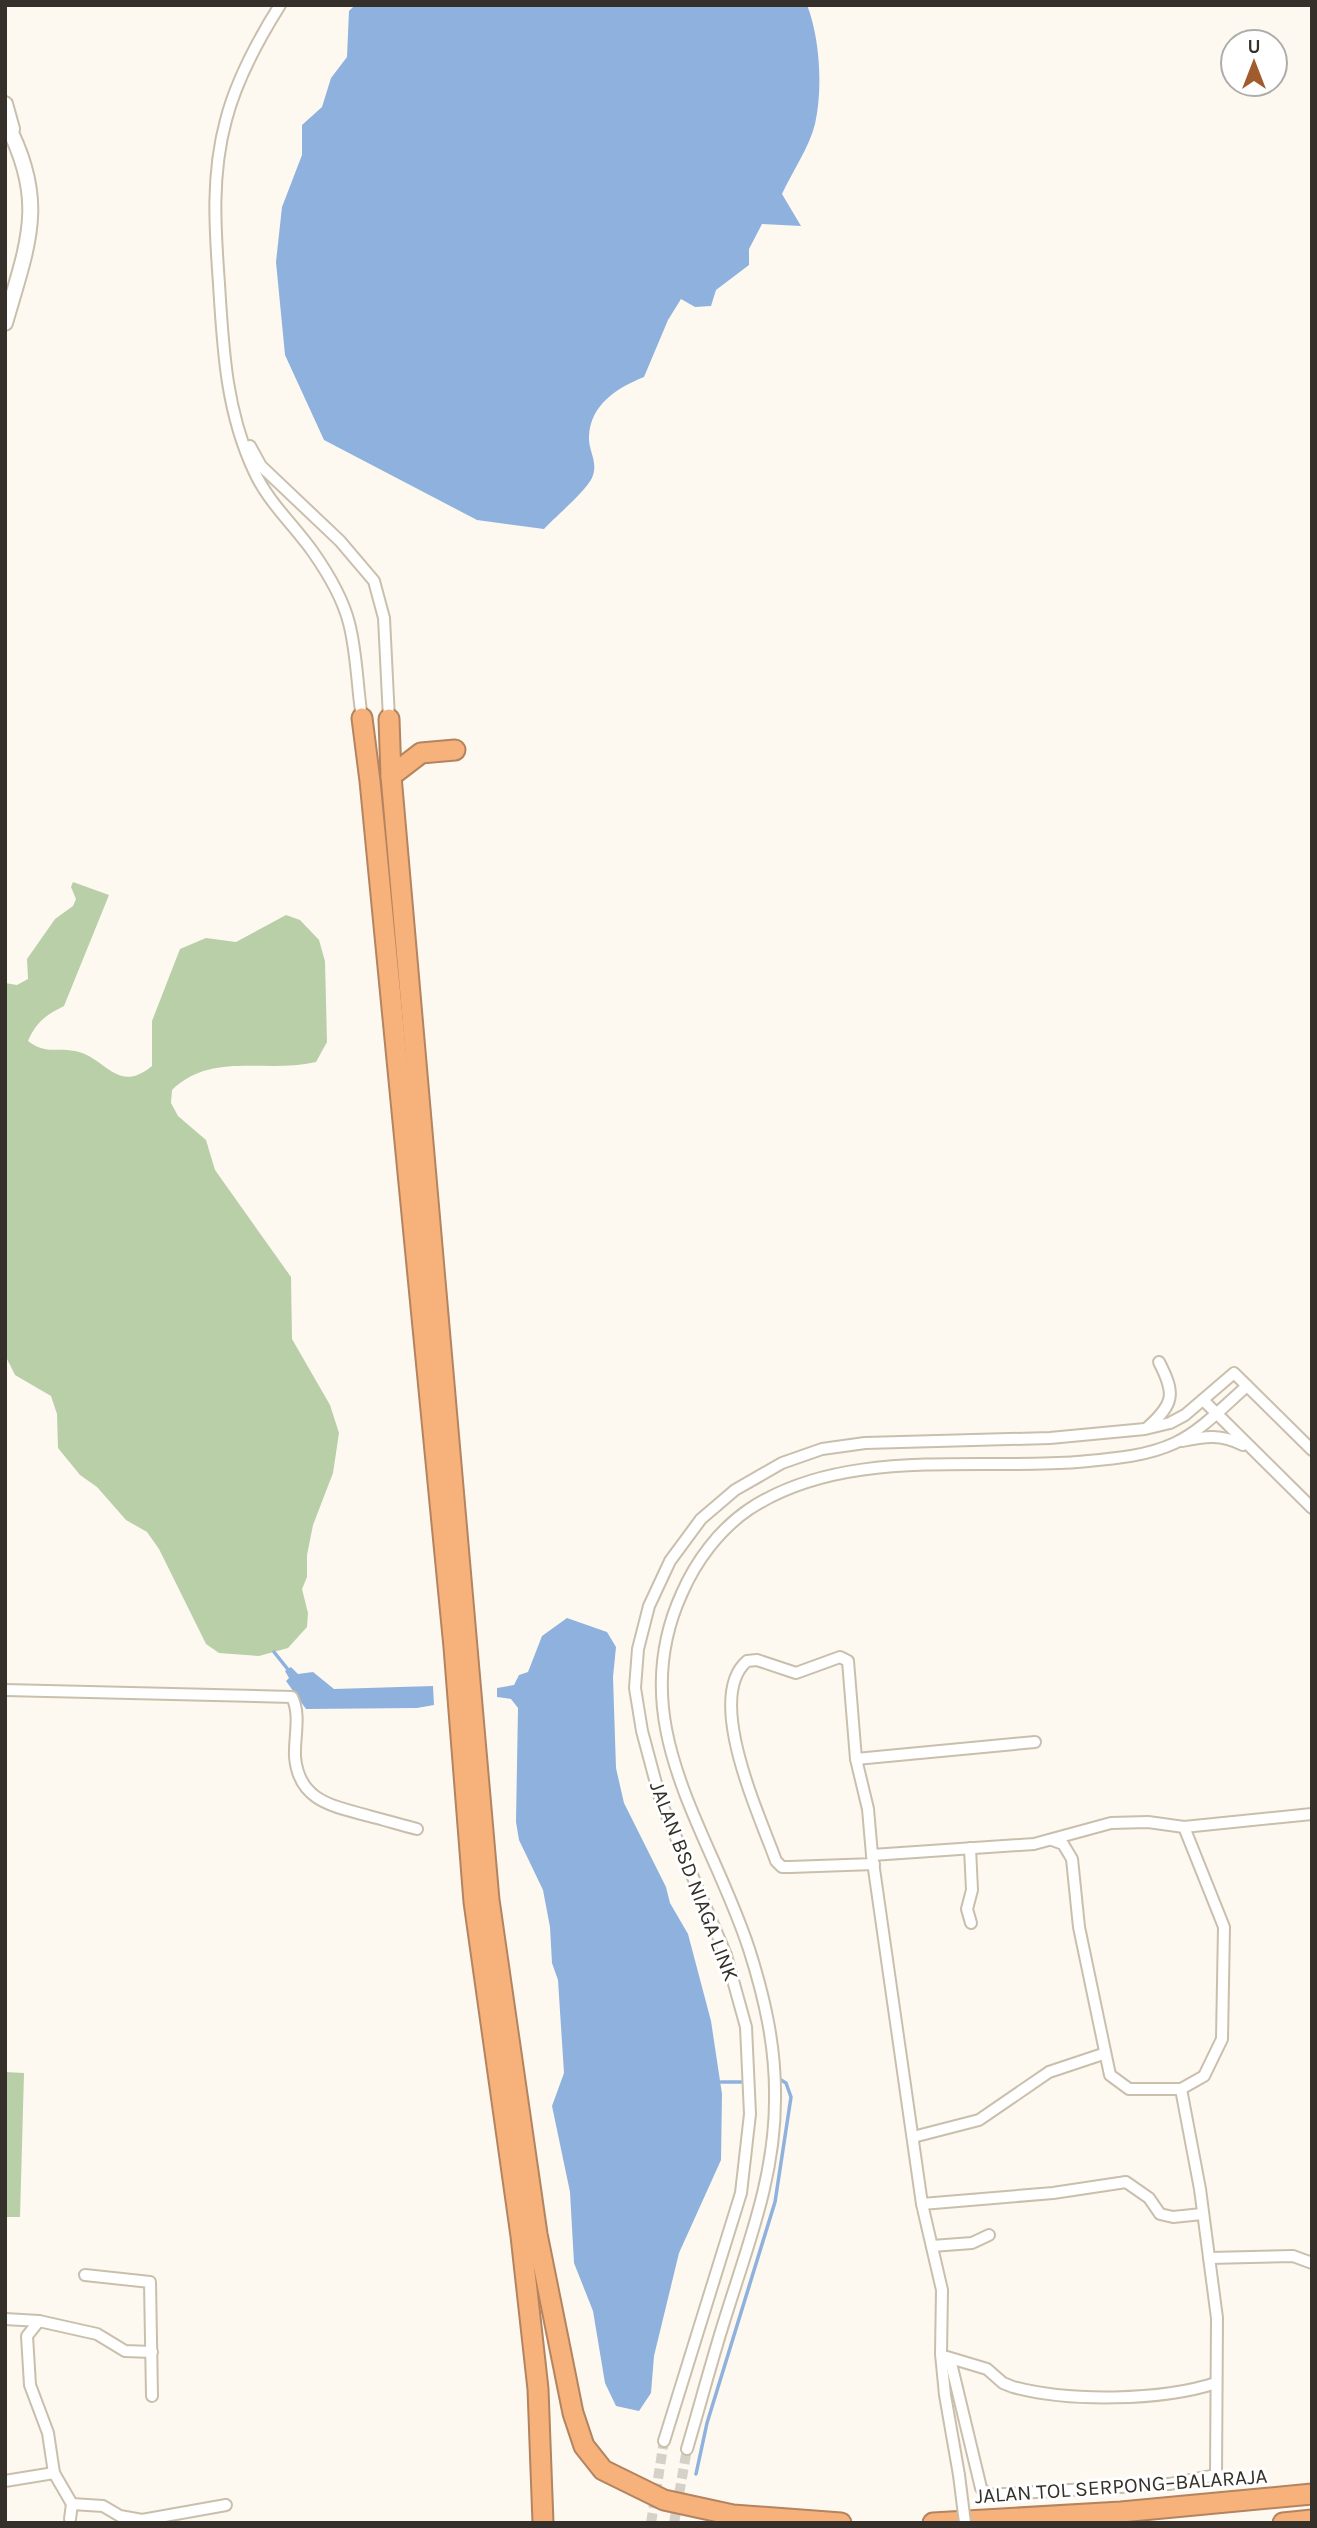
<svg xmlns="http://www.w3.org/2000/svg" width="1317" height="2528" viewBox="0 0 1317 2528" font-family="Karla,sans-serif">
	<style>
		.green { fill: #b8cfa7 }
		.water { fill: #8fb1dd }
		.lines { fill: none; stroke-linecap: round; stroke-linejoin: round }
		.stream { stroke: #8fb1dd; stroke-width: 3.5 }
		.minor-tunnel { stroke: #d5d1c9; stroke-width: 10; stroke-dasharray: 10 5; stroke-linecap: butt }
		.minor-casing { stroke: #c9bfac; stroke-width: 14 }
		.secondary-casing { stroke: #c9bfac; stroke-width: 18 }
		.motorway-casing { stroke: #b3845f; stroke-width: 23 }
		.minor { stroke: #fff; stroke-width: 10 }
		.secondary { stroke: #fff; stroke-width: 14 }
		.motorway { stroke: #f7b17b; stroke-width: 19 }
		.minor-bridge-casing { stroke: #c9bfac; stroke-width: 14; stroke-linecap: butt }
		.minor-bridge { stroke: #fff; stroke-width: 10 }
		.labels { text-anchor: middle; stroke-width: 6; stroke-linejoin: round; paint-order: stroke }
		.street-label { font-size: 21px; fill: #35312a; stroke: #fff }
	</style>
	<rect width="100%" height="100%" fill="#fdf9f1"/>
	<g class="green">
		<path d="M 73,882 L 109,895 L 64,1006 C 46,1015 36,1022 28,1041 C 47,1055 54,1047 75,1051 C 106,1057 117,1095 152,1066 L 152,1021 L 180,949 L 206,938 L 236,942 L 286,915 L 300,920 L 319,940 L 325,961 L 327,1042 L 316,1062 C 266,1074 212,1051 172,1090 L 171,1103 L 178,1116 L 206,1140 L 215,1170 L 291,1277 L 292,1339 L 330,1405 L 339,1433 L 333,1473 L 313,1525 L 307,1555 L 307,1577 L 302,1589 L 308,1613 L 307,1627 L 288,1648 L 259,1656 L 219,1653 L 206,1644 L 159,1549 L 147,1532 L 126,1520 L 97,1487 L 80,1475 L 58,1448 L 57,1414 L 51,1396 L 15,1375 L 5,1355 L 5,983 L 17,985 L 28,979 L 27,959 L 55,919 L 73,906 L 76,899 L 71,887 Z"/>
		<polygon points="5,2072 24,2073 20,2217 5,2217"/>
	</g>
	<g class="water">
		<path d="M 355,5 L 807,5 C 820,38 823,89 815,124 C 809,148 792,172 782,194 L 801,226 L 762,224 L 749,249 L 749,265 L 716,290 L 711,306 L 695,307 L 681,299 L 668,320 L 644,377 C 617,388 591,404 589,436 C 588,451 599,462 592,478 C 584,493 556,516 544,529 L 477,520 L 324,440 L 285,355 L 276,262 L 282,207 L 302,155 L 302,125 L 322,107 L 331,78 L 347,57 L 349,11 Z"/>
		<polygon points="567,1618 607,1632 616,1647 613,1677 616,1768 624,1803 666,1887 670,1903 688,1934 711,2021 722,2094 721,2160 679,2253 654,2356 651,2393 639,2411 616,2406 605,2383 593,2311 574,2263 570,2192 552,2106 564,2073 558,1980 552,1963 550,1927 543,1890 519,1840 516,1822 518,1708 511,1699 497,1697 497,1688 514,1685 519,1675 528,1672 542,1636"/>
		<polygon points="291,1667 298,1674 313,1672 334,1689 433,1686 434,1705 417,1708 306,1709 286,1681 289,1678 285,1671"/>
	</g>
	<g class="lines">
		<g class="stream">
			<polyline points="274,1652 290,1672"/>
			<polyline points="721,2082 741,2082"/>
			<polyline points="696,2474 707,2423 775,2202 791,2097 786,2083 781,2080"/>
		</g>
		<g class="minor-tunnel">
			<polyline points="651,2523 664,2441"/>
			<polyline points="674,2523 687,2449"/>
		</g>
		<g class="minor-casing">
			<g id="minor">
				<path d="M 280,5 C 258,40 236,81 226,120 C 211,175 215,229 219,284 C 223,349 226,411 254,471 C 268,502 293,524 313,552 C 327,572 343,599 349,623 C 357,653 357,687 362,718"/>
				<polyline points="250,446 261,466 340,541 374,581 384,618 389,719"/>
				<polyline points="1203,1400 1312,1508"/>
				<path d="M 1148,1427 C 1175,1403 1175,1393 1159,1362"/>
				<path d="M 1182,1441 C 1206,1436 1221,1434 1243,1445"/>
				<path d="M 5,1690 L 292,1697 C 301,1715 294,1737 295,1757 C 299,1802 334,1806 369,1816 C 385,1820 401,1825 417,1829"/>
				<polyline points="856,1759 1035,1742"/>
				<polyline points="1052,1840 1063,1844 1072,1859 1079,1927 1110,2075 1129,2089 1181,2089 1204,2076 1222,2039 1224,1927 1184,1827"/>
				<polyline points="970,1848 972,1890 967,1909 971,1923"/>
				<path d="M 872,1855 L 868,1809 L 856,1759 L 848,1661 L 840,1657 L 796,1673 L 757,1660 L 747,1661 C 704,1698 760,1816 776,1861 L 782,1867 L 790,1867 L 874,1864"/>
				<polyline points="913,2137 979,2120 1049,2072 1103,2054"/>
				<polyline points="922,2204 1053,2193 1126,2182 1149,2198 1160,2214 1173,2217 1202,2214"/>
				<polyline points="932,2246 972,2243 989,2235"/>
				<polyline points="1209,2258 1293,2256 1312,2263"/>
				<polyline points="85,2275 150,2282 152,2396"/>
				<polyline points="5,2319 39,2321 97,2334 125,2351 152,2352"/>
				<polyline points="39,2321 27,2336 30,2385 48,2433 54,2473 72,2504 103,2506 120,2516 142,2520 226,2505"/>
				<path d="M 947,2357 L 987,2369 L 1003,2383 L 1013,2387 C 1069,2402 1161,2401 1216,2383"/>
				<polyline points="950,2359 981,2488 988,2495 1169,2484 1216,2475 1217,2318 1200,2189 1181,2089"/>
				<polyline points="664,2441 741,2193 750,2114 746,2027 726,1955 661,1802 642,1731 635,1688 638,1649 649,1606 670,1561 701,1519 735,1490 782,1463 822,1449 865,1443 1050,1438 1145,1429 1170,1423 1185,1415 1234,1373 1312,1450"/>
				<path d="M 687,2449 C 701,2402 713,2355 728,2309 C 750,2239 775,2174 775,2100 C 776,2048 765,1999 749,1949 C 710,1829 622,1724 682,1593 C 696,1561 719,1530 748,1510 C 842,1447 970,1470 1077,1462 C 1110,1459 1145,1457 1175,1443 C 1201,1431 1225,1405 1247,1386"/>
				<polyline points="959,2475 945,2395 941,2354 942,2290 922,2204 872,1855 1034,1844 1111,1823 1148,1822 1184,1827 1312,1814"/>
				<polyline points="5,2481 54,2473"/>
				<polyline points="70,2519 72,2504"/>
			</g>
		</g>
		<g class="secondary-casing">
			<g id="secondary">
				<polyline points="5,104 12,129"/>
				<path d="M 5,121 C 48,201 28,243 5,323"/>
			</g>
		</g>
		<g class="motorway-casing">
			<g id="motorway">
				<polyline points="362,718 370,781 454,1647 474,1902 521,2236 538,2389 543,2523"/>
				<polyline points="389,719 391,776 489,1900 537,2234 573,2413 584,2446 603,2470 664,2500 733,2515 841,2523"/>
				<polyline points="391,776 421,753 455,750"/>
				<polyline points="933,2523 1121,2512 1312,2494"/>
				<polyline points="1283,2523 1312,2520"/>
			</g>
		</g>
		<use href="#minor" class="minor"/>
		<use href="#secondary" class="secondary"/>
		<use href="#motorway" class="motorway"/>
		<g class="minor-bridge-casing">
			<polyline id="minor-bridge" points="959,2475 965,2523"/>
		</g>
		<use href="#minor-bridge" class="minor-bridge"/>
	</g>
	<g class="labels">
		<g class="street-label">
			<text transform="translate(694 1881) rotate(69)" y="7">JALAN BSD NIAGA LINK</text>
			<text transform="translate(1121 2486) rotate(-4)" y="7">JALAN TOL SERPONG–BALARAJA</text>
		</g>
	</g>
	<rect width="1317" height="2528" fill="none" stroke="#35312a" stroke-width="14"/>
	<g transform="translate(1254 63)"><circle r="33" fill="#ffffff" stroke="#aeadaa" stroke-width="2"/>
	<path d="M0-5L12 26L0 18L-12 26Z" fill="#a05c2d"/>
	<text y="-10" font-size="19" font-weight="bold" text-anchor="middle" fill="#35312a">U</text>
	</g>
</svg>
